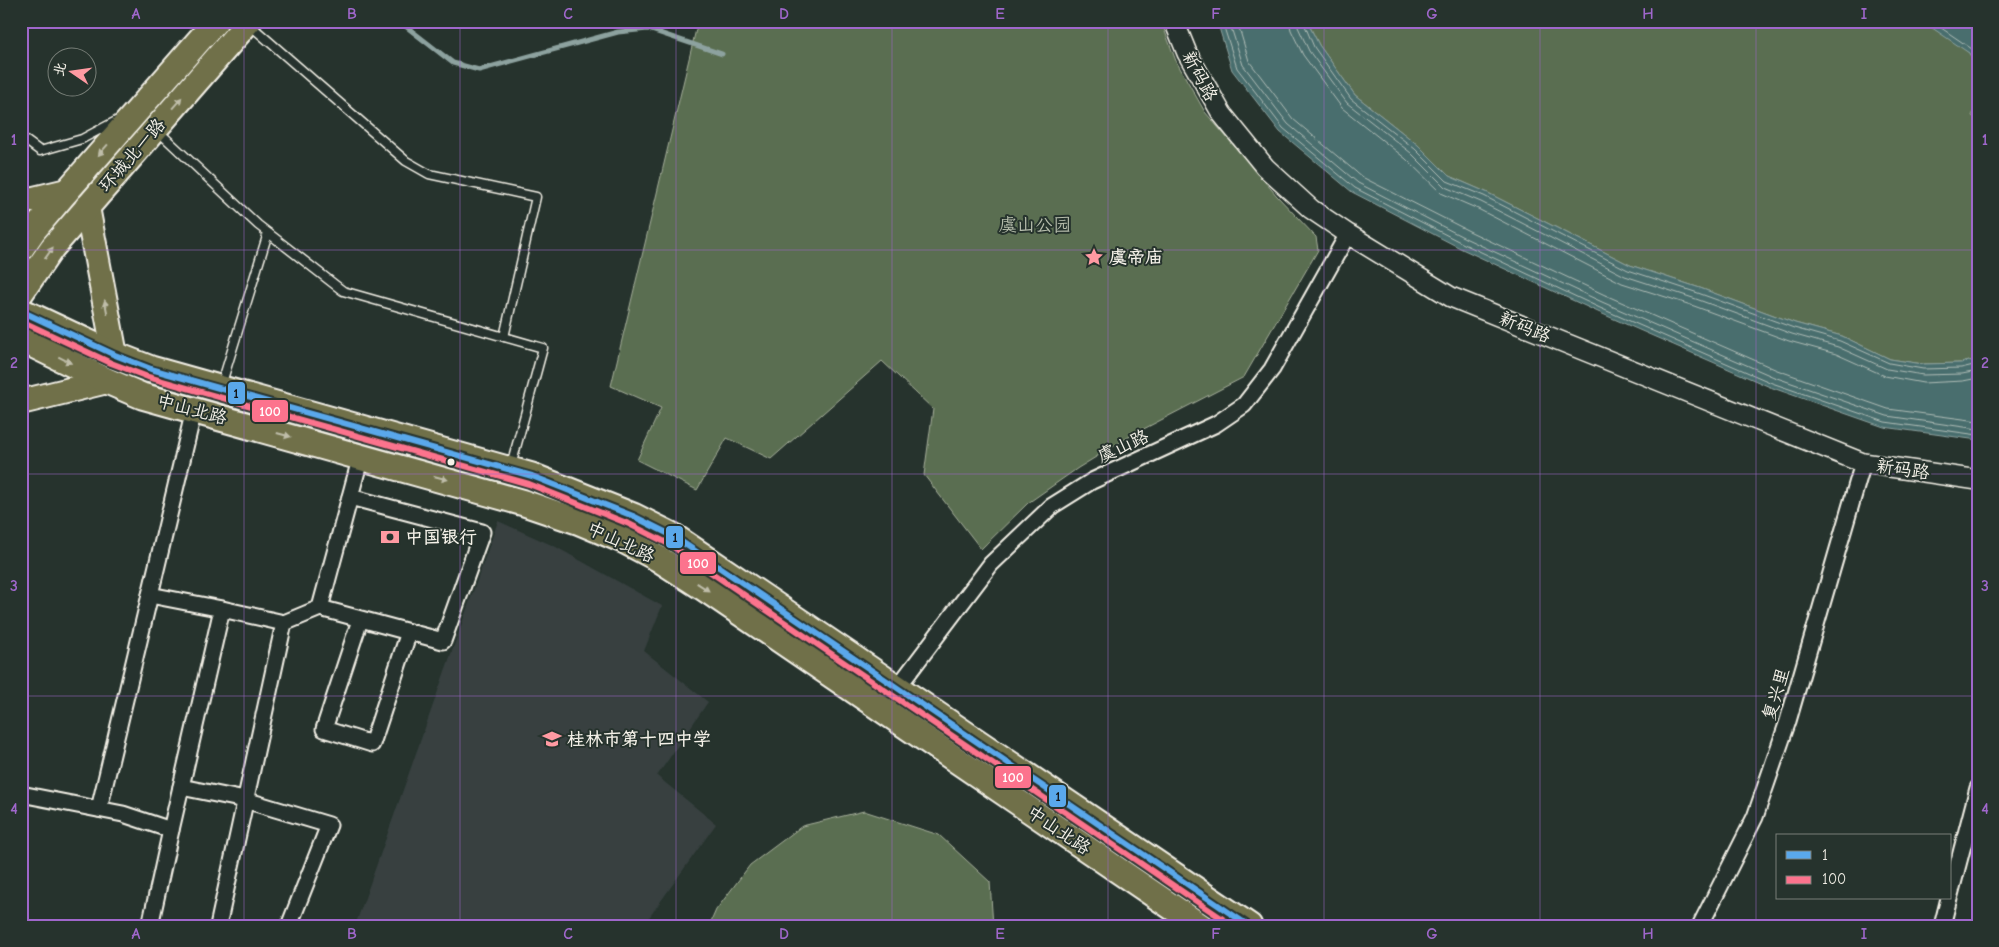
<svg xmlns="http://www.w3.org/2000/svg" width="1999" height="947" viewBox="0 0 1999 947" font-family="'Comic Neue','LXGW WenKai TC',sans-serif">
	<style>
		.built { fill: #374040 }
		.green { fill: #5a6e51; stroke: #a7b09c }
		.water { fill: #496e6e; stroke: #8da29f }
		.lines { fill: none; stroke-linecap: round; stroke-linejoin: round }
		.shore { stroke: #b0bdb7; stroke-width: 1 }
		.stream { stroke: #8da29f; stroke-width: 5 }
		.service-casing { stroke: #f4f1e8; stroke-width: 11 }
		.minor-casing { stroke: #f4f1e8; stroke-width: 19 }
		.tertiary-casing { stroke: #f4f1e8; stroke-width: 22 }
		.primary-casing { stroke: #f4f1e8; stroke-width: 28 }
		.trunk-casing { stroke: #f4f1e8; stroke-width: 29 }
		.service { stroke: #26332d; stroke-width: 8 }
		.minor { stroke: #26332d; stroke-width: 15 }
		.tertiary { stroke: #26332d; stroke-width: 19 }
		.primary { stroke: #6f704a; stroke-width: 24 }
		.trunk { stroke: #6f704a; stroke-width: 25 }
		.bus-1-casing { stroke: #26332d; stroke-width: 10 }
		.bus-2-casing { stroke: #26332d; stroke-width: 10 }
		.bus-1 { stroke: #5aa8eb; stroke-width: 6 }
		.bus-2 { stroke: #fc738d; stroke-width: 6 }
		.oneway { fill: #bfbda9 }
		.grid { fill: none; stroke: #9f67cb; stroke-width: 1; stroke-opacity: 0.55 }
		.bus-dot { fill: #f4f1e8; stroke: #26332d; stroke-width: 2 }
		.labels { text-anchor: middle; stroke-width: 4; stroke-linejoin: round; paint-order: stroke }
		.street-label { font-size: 18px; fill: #f4f1e8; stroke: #26332d }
		.park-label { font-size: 18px; fill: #b6bdac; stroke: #26332d }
		.poi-label { font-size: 18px; font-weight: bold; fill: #f4f1e8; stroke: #26332d; text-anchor: start }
		.line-badge { stroke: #26332d; stroke-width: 2 }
		.badge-label { font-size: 14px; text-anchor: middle; font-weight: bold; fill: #fff }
		.pale-badge-label { font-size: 14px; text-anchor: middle; font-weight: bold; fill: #111 }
		.neatline { fill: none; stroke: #9f67cb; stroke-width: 2 }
		.grid-label { font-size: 16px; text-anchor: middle; font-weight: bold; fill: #9f67cb }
	</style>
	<rect width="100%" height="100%" fill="#26332d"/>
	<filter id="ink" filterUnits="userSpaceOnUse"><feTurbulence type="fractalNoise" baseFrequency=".02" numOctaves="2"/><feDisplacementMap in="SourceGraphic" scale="10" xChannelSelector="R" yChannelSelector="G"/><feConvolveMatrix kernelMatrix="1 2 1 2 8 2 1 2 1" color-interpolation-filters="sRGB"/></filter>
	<g filter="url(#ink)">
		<polygon class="built" points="498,521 556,547 662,606 644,651 708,702 657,776 716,824 643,926 355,926"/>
		<g class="green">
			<polygon points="698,21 1161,21 1176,61 1205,112 1277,196 1316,237 1318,250 1244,377 1132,435 1078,468 1028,503 981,549 924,475 933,409 882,361 771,459 727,438 697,490 637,460 661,408 611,386"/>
			<path d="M 1307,21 L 1922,21 C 1936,31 1956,41 1968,52 C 1984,67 1980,99 1972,116 L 1978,120 L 1978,359 L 1961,363 L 1923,364 L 1890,359 L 1842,336 L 1795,323 L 1700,288 L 1630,265 L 1486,192 L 1449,176 L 1418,145 L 1355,95 L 1319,45 Z"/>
			<polygon points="864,811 939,835 990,882 993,926 709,926 716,910 750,865 802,826"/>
		</g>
		<g class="water">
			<polygon points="1217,21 1307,21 1319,45 1355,95 1418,145 1449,176 1486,192 1630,265 1700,288 1795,323 1842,336 1890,359 1923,364 1961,363 1978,359 1978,440 1884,427 1770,387 1598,312 1462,249 1352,192 1280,132 1232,70"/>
			<polygon points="1922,21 1978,21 1978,71 1969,53"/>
		</g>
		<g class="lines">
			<g class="shore">
				<polyline points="1222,21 1237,68 1283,128 1355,188 1464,244 1600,308 1772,383 1885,422 1978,435"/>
				<polyline points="1229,21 1243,65 1288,124 1358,183 1467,239 1602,302 1774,377 1887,416 1978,429"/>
				<polyline points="1237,21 1249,61 1293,119 1362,177 1471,232 1605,295 1777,370 1888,409 1978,421"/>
				<polyline points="1289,21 1291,30 1303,55 1342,108 1406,159 1441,193 1478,209 1622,283 1694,306 1789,341 1836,354 1885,376 1923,383 1963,381 1978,378"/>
				<polyline points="1297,21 1298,27 1309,51 1347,103 1411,153 1445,187 1481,202 1625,276 1696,299 1792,334 1838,347 1887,369 1923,375 1962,374 1978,371"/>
				<polyline points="1303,21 1314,47 1351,99 1415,149 1447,181 1484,196 1628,270 1698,293 1794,328 1840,341 1889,363 1923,369 1961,368 1978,364"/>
				<polyline points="1931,21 1972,49 1978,59"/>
			</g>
			<polyline class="stream" points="399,21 453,63 479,70 618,32 648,29 722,54"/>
			<g class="service-casing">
				<g id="service">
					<polyline points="249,24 406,161 429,174 536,197 504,337"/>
					<polyline points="157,130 258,225 343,291 543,348 511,466"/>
					<polyline points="21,137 40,151 82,139 118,120"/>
					<polyline points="221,386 268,233"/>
				</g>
			</g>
			<g class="minor-casing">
				<g id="minor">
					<polyline points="350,497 482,532 443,641 409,632"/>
					<polyline points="150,595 222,609"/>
					<polyline points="320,608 409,632 372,744 324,729 360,620"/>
					<polyline points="284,623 320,608 361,456"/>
					<polyline points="898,687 991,564 1052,506 1092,481 1216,424 1244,405 1272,369 1348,234"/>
					<polyline points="181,787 245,800 329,825 289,926"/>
					<polyline points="21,794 123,814 171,830 150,926"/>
					<polyline points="99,809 194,410"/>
					<polyline points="171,830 222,609 284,623 218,926"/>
					<polyline points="1950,895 1978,788"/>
					<polyline points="1700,926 1755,817 1788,721 1863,463"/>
					<polyline points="1942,926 1949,898"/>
				</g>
			</g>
			<g class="tertiary-casing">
				<polyline id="tertiary" points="1174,21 1187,53 1222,114 1265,167 1311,209 1348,234 1451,297 1863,463 1978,480"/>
			</g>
			<g class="primary-casing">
				<g id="primary">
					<polyline points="21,202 67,191"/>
					<polyline points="87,207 115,355"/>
					<polyline points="21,249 34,230 67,191 216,21"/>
					<polyline points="21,293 52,248 249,21"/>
					<polyline points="21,402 107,381"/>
				</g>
			</g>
			<g class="trunk-casing">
				<g id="trunk">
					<polyline points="21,311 115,355 151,369 532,476 633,516 673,536 1249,926"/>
					<polyline points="21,339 107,381 142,396 524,503 580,522 623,540 659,559 704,588 1200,926"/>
				</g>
			</g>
			<use href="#service" class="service"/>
			<use href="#minor" class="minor"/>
			<use href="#tertiary" class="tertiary"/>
			<use href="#primary" class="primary"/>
			<use href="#trunk" class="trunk"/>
			<g class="bus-1-casing">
				<polyline id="bus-1" points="21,311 115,355 151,369 532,476 633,516 673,536 1249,926"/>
			</g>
			<g class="bus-2-casing">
				<polyline id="bus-2" points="21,321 111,363 148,377 529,484 629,524 669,544 1233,926"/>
			</g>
			<use href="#bus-1" class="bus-1"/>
			<use href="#bus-2" class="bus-2"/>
		</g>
		<defs><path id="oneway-solid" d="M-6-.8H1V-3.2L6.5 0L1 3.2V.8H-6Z" transform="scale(1.25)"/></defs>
		<g class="oneway">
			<use href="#oneway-solid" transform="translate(177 103) rotate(-49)"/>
			<use href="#oneway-solid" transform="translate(103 150) rotate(131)"/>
			<use href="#oneway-solid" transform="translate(49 253) rotate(-55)"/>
			<use href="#oneway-solid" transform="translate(106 307) rotate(-101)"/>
			<use href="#oneway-solid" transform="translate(65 360) rotate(27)"/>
			<use href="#oneway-solid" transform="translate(284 435) rotate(15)"/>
			<use href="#oneway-solid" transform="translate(441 478) rotate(15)"/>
			<use href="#oneway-solid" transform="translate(703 587) rotate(33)"/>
		</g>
	</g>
	<path class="grid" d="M 244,21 L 244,926M 460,21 L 460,926M 676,21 L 676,926M 892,21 L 892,926M 1108,21 L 1108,926M 1324,21 L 1324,926M 1540,21 L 1540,926M 1756,21 L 1756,926M 21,250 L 1978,250M 21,474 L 1978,474M 21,696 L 1978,696"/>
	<defs>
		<g id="sight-bare" transform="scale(1.5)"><path d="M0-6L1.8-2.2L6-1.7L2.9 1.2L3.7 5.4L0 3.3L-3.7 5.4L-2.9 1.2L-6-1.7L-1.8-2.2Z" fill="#ff9aa2" stroke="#26332d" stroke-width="2.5" paint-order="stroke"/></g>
		<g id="bank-bare" transform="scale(1.5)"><path d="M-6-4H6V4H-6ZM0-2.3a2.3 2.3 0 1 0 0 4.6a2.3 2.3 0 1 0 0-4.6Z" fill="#ff9aa2" stroke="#26332d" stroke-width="2.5" paint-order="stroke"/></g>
		<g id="school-bare" transform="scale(1.5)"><path d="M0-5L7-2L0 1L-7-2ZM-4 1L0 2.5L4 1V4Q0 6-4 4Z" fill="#ff9aa2" stroke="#26332d" stroke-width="2.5" paint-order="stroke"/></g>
	</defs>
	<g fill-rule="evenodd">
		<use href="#sight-bare" x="1094" y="257"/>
		<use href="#bank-bare" x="390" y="537"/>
		<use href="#school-bare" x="552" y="739"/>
	</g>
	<circle class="bus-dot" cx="451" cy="462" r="4.5"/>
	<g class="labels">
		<g class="street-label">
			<text transform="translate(1200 76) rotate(62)" y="6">新码路</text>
			<text transform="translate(132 155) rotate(-49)" y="6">环城北一路</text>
			<text transform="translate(1525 327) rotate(22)" y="6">新码路</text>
			<text transform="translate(192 409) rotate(15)" y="6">中山北路</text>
			<text transform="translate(1123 446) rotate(-25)" y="6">虞山路</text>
			<text transform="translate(1903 469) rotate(8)" y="6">新码路</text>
			<text transform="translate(621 542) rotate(25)" y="6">中山北路</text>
			<text transform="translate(1776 694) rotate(-73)" y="6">复兴里</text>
			<text transform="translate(1059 830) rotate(34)" y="6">中山北路</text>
		</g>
		<g class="park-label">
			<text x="1035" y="231">虞山公园</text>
		</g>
		<g class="poi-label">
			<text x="1109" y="263">虞帝庙</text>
			<text x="405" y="543">中国银行</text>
			<text x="567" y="745">桂林市第十四中学</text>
		</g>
	</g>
	<g class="line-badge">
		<rect x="227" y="381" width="19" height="24" rx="5" fill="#5aa8eb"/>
		<rect x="251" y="399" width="38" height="24" rx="5" fill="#fc738d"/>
		<rect x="665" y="525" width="19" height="24" rx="5" fill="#5aa8eb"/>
		<rect x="679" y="551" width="38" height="24" rx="5" fill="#fc738d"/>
		<rect x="994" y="765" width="38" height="24" rx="5" fill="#fc738d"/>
		<rect x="1048" y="784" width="19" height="24" rx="5" fill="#5aa8eb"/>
	</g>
	<g class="badge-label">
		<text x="270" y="416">100</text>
		<text x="698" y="568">100</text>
		<text x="1013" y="782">100</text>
	</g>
	<g class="pale-badge-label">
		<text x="236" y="398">1</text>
		<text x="675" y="542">1</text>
		<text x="1058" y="801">1</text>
	</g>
	<rect width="1999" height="947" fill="none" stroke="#26332d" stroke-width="55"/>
	<rect x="1776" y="834" width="175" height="65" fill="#26332d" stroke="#787f78"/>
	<rect x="1786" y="851" width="25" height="8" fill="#5aa8eb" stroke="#787f78"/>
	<text x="1822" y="860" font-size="15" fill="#f4f1e8">1</text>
	<rect x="1786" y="876" width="25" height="8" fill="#fc738d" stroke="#787f78"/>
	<text x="1822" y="884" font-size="15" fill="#f4f1e8">100</text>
	<g transform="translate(72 72) rotate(283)"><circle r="24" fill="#26332d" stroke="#787f78"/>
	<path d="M0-4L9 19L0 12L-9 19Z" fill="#ff9aa2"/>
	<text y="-8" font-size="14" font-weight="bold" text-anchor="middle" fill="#f4f1e8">北</text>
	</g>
	<rect x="28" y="28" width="1944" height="892" class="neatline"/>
	<g class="grid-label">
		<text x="136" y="19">A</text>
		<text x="352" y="19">B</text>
		<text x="568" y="19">C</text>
		<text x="784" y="19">D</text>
		<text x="1000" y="19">E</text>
		<text x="1216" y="19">F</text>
		<text x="1432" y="19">G</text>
		<text x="1648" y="19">H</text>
		<text x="1864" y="19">I</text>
		<text x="14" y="145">1</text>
		<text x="1985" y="145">1</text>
		<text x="14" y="368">2</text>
		<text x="1985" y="368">2</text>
		<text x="14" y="591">3</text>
		<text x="1985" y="591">3</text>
		<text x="14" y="814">4</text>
		<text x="1985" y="814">4</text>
		<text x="136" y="939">A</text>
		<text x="352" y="939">B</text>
		<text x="568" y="939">C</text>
		<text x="784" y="939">D</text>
		<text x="1000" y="939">E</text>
		<text x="1216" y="939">F</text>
		<text x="1432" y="939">G</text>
		<text x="1648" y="939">H</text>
		<text x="1864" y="939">I</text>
	</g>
</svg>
